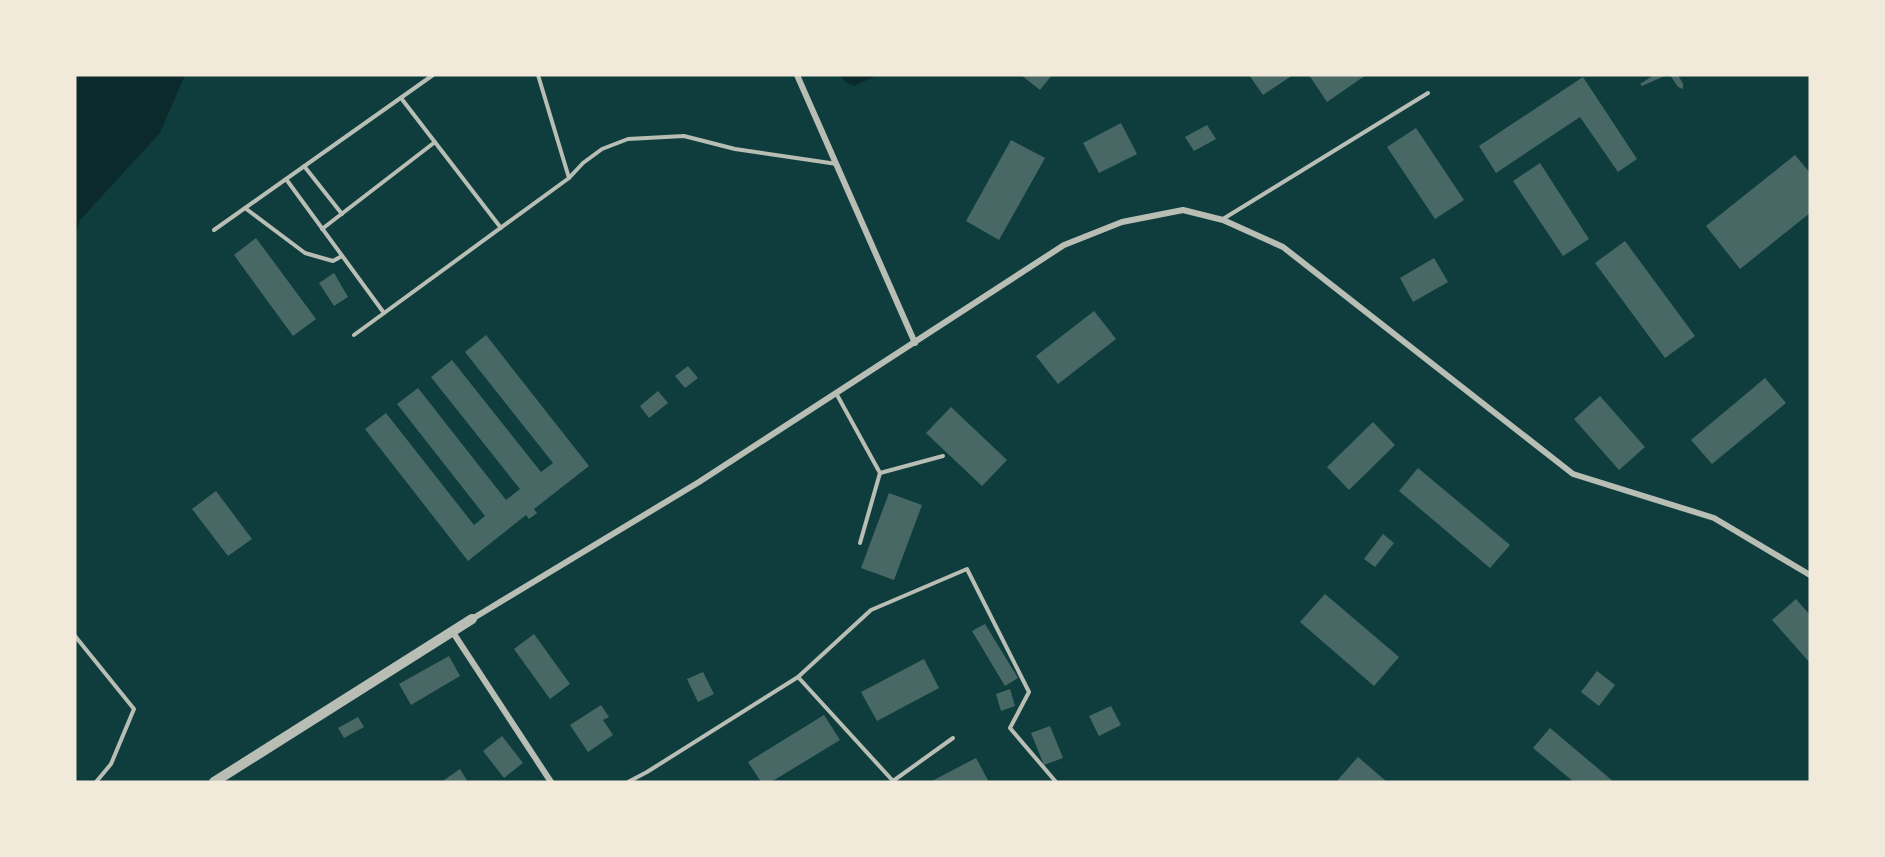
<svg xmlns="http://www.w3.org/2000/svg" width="1885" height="857" viewBox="0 0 1885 857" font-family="'DejaVu Sans',sans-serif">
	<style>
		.water { fill: #0a2a2b }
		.building { fill: #486865 }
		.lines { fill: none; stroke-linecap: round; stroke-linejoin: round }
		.service { stroke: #b8beb3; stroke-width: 4 }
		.minor { stroke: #b8beb3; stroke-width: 6 }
		.tertiary { stroke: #b8beb3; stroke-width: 10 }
	</style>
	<rect width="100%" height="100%" fill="#0f3d3e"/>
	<g class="water">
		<polygon points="75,75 185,75 160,133 80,220 75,237"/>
		<polygon points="841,75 878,75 854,86 845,82"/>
	</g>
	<g class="building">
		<polygon points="1021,75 1052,75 1040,90"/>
		<polygon points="1249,75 1293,75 1263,95"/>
		<polygon points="1309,75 1366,75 1327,102"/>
		<polygon points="1654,75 1667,75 1642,86 1640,84"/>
		<polygon points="1670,75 1678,75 1683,84 1683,89 1678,87"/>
		<polygon points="1583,77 1637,159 1618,172 1580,117 1496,173 1479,146"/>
		<polygon points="1121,123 1137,154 1099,173 1083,143"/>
		<polygon points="1207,125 1216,139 1194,151 1185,137"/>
		<polygon points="1416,128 1464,200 1435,219 1387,147"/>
		<polygon points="1011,140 1045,158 999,240 966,221"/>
		<polygon points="1795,155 1810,173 1810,213 1740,269 1706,226"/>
		<polygon points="1540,163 1589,239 1563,256 1513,181"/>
		<polygon points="256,238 316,319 293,336 234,255"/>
		<polygon points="1625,241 1695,336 1665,358 1595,263"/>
		<polygon points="1434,258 1448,282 1413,302 1400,278"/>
		<polygon points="334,273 348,297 334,306 319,283"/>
		<polygon points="1094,311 1116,339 1058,384 1036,356"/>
		<polygon points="486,335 589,466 534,509 537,513 529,519 526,515 468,561 365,429 386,413 474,525 485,516 397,404 418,388 506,500 520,489 431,377 452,360 541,472 553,463 465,352"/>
		<polygon points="688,366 698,378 685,388 675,376"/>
		<polygon points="1765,378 1786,403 1712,464 1691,440"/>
		<polygon points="658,391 668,403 649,418 640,406"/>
		<polygon points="1600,396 1645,447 1619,470 1574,419"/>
		<polygon points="951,407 1007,460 982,486 926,433"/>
		<polygon points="1373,422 1395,445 1349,490 1327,467"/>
		<polygon points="1418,468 1510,545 1490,568 1399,491"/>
		<polygon points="216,491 252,539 228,556 192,509"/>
		<polygon points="889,493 922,505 894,580 861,568"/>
		<polygon points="1383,534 1394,543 1375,567 1364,559"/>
		<polygon points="1325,594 1399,657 1374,686 1300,622"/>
		<polygon points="1796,599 1810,615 1810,663 1772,620"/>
		<polygon points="985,624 1018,678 1005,686 972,631"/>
		<polygon points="534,634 570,684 550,699 514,649"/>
		<polygon points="449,656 460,676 411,705 399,684"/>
		<polygon points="924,659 939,688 877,721 861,692"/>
		<polygon points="1597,671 1615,685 1599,706 1581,692"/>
		<polygon points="703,672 714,694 698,702 687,679"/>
		<polygon points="1010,689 1015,706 1001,711 996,694"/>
		<polygon points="601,705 609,717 603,720 613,735 588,752 570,725"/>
		<polygon points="1111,706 1121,725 1099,736 1089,716"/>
		<polygon points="824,715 840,740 771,782 761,782 748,762"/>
		<polygon points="358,717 364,727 344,738 338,728"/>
		<polygon points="1050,726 1063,758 1044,765 1031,733"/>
		<polygon points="1550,728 1614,782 1574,782 1533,748"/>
		<polygon points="502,736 523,763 504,778 483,751"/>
		<polygon points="1358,757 1387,782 1336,782"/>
		<polygon points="976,758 989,782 930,782"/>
		<polygon points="460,769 468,782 445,782 444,780"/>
	</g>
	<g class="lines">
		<g class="service">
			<polyline points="401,98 501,228"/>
			<polyline points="304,166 342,214"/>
			<polyline points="569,178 583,163 602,149 628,139 684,136 735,149 837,164"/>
			<polyline points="286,179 384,313"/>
			<polyline points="245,208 305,253 333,261 342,256"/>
			<polyline points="1223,219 1428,93"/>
			<polyline points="322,229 435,142"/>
			<polyline points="214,230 433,75"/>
			<polyline points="354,335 569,178 538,75"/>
			<polyline points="836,393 880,473 860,543"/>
			<polyline points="880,473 943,456"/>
			<polyline points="75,636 134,709 111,764 96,782"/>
			<polyline points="798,677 893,781 953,738"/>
			<polyline points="628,782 647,772 798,677 871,610 967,569 1029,692 1010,728 1056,782"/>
		</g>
		<g class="minor">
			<polyline points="797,75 915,343"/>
			<polyline points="472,619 699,482 1064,245 1122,222 1183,210 1223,220 1283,247 1573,474 1714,518 1810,575"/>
			<polyline points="452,631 551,782"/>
		</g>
		<polyline class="tertiary" points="214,782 472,619"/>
	</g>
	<rect width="1885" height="857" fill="none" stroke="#f1e9da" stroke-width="153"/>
</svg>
